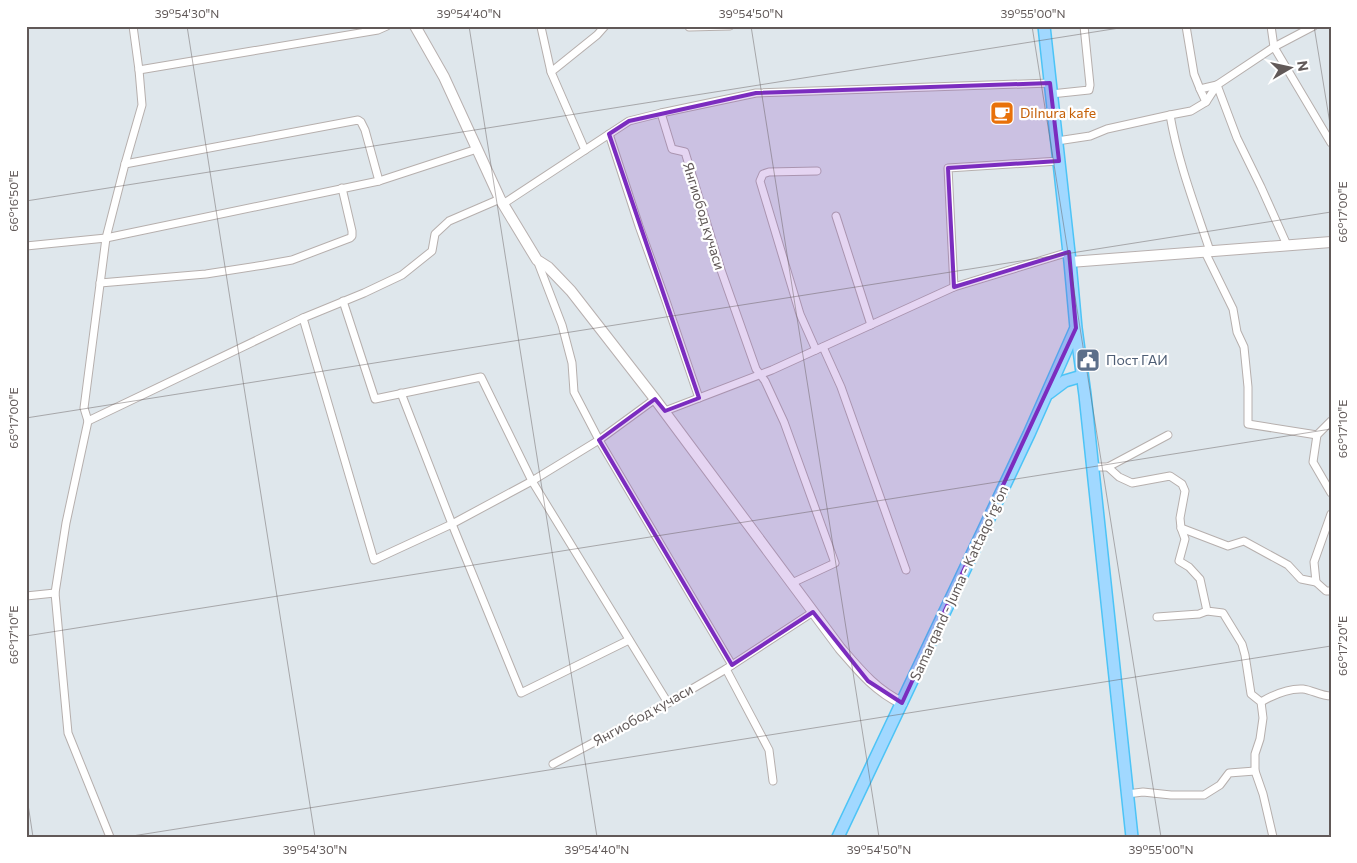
<svg xmlns="http://www.w3.org/2000/svg" width="1357" height="863" viewBox="0 0 1357 863" font-family="Commissioner,sans-serif">
	<style>
		.lines { fill: none; stroke-linecap: round; stroke-linejoin: round }
		.street-casing { stroke: #b6afad; stroke-width: 9 }
		.secondary-casing { stroke: #b8b0af; stroke-width: 12 }
		.primary-casing { stroke: #4dc4f6; stroke-width: 14 }
		.street { stroke: #fff; stroke-width: 7 }
		.secondary { stroke: #fff; stroke-width: 10 }
		.primary { stroke: #a1d8ff; stroke-width: 11 }
		.marked { fill: #7b2cbf; fill-opacity: 0.2; stroke: #7b2cbf; stroke-width: 4; stroke-linejoin: round }
		.ticks { fill: none; stroke: #615958; stroke-width: 1; stroke-opacity: 0.45 }
		.labels { text-anchor: middle; stroke-width: 4.5; stroke-linejoin: round; paint-order: stroke }
		.food-label { font-size: 14px; fill: #c56008; stroke: #fff; text-anchor: start }
		.street-label { font-size: 14px; fill: #615958; stroke: #fff }
		.service-label { font-size: 14px; fill: #4e5e75; stroke: #fff; text-anchor: start }
		.neatline { fill: none; stroke: #615958; stroke-width: 2 }
		.ticks-label { font-size: 12px; text-anchor: middle; fill: #615958 }
	</style>
	<rect width="100%" height="100%" fill="#dfe7ec"/>
	<g class="lines">
		<g class="street-casing">
			<g id="street">
				<polyline points="1186,26 1194,74 1200,89"/>
				<polyline points="1271,26 1274,47 1331,143"/>
				<polyline points="541,27 551,72"/>
				<polyline points="689,27 730,26"/>
				<polyline points="139,70 378,30 387,26"/>
				<polyline points="1051,94 1089,90 1090,85 1084,26"/>
				<polyline points="1206,102 1200,89 1217,85 1237,138 1261,187 1287,245"/>
				<polyline points="661,113 672,149 685,152 721,270 756,369 765,381 784,422 835,563 792,583"/>
				<path d="M 1170,115 C 1178,162 1195,206 1210,251"/>
				<polyline points="609,134 639,226 666,301 699,398"/>
				<polyline points="1057,141 1090,136 1107,129 1170,115 1191,111 1206,102 1217,85 1274,47 1314,26"/>
				<polyline points="585,150 551,72 597,35 605,26"/>
				<polyline points="125,164 358,120 361,122 365,130 379,181"/>
				<polyline points="500,199 449,221 435,234 432,251 402,275 364,293 303,318 374,560 452,524 532,481 599,440 655,399"/>
				<polyline points="503,204 629,121 661,113 756,93 1050,83"/>
				<polyline points="836,216 871,325"/>
				<polyline points="26,246 106,238 379,181 477,149"/>
				<polyline points="1205,252 1233,309 1237,332 1244,347 1248,387 1248,424 1317,435"/>
				<polyline points="537,260 562,325 572,363 574,392 599,440 732,665"/>
				<polyline points="100,283 206,274 264,265 292,260 350,238 352,236 352,231 342,188"/>
				<polyline points="954,287 948,168 1059,161"/>
				<polyline points="343,301 375,399 481,377 532,481 668,703"/>
				<polyline points="823,347 841,387 906,570"/>
				<polyline points="816,350 800,314 760,181 763,174 769,172 817,171"/>
				<polyline points="401,393 452,524 521,693 629,640"/>
				<polyline points="665,411 772,370 954,287 1069,252"/>
				<polyline points="88,421 303,318"/>
				<polyline points="1331,421 1317,435 1313,462 1331,493"/>
				<polyline points="1092,467 1108,467 1168,435"/>
				<polyline points="1108,467 1119,477 1132,483 1170,476 1182,484 1185,491 1180,518 1181,528 1185,539 1179,561 1189,567 1200,579 1207,611 1223,613 1242,644 1245,655 1251,694 1261,702 1263,718 1260,739 1255,754 1255,771 1263,794 1273,837"/>
				<polyline points="1331,514 1314,562 1316,582 1326,591 1331,591"/>
				<polyline points="1181,528 1228,546 1244,541 1288,565 1301,579 1316,582"/>
				<polyline points="26,596 55,593"/>
				<polyline points="1157,617 1199,614 1207,611"/>
				<polyline points="726,669 769,750 773,781"/>
				<path d="M 1261,702 C 1273,695 1288,688 1303,689 C 1312,690 1321,696 1331,696"/>
				<polyline points="553,764 668,703 726,669 813,612"/>
				<polyline points="1127,794 1143,792 1171,795 1204,795 1220,785 1229,773 1255,771"/>
				<polyline points="110,837 68,733 55,593 66,523 88,421 84,408 106,238 125,164 142,105 139,70 133,26"/>
			</g>
		</g>
		<g class="secondary-casing">
			<g id="secondary">
				<path d="M 415,26 L 444,77 L 500,199 L 537,260 L 548,267 L 571,291 L 655,399 L 840,648 C 859,670 875,690 902,703"/>
				<polyline points="1070,262 1331,242"/>
			</g>
		</g>
		<g class="primary-casing">
			<g id="primary">
				<polyline points="1044,26 1070,262 1076,328 1085,395 1132,837"/>
				<polyline points="1049,393 1065,381 1082,376"/>
				<polyline points="838,837 1029,434 1075,330"/>
			</g>
		</g>
		<use href="#street" class="street"/>
		<use href="#secondary" class="secondary"/>
		<use href="#primary" class="primary"/>
	</g>
	<path class="marked" d="M 1050,83 L 1059,161 L 948,168 L 954,287 L 1069,252 L 1076,328 L 902,703 L 868,681 L 813,612 L 732,665 L 599,440 L 655,399 L 665,411 L 699,398 L 609,134 L 629,121 L 756,93 Z"/>
	<path class="ticks" d="M 187,26 L 315,837M 469,26 L 597,837M 751,26 L 879,837M 1032,26 L 1161,837M 1314,26 L 1331,130M 26,201 L 1132,26M 26,418 L 1331,212M 26,636 L 1331,429M 26,791 L 33,837M 126,837 L 1331,646"/>
	<defs>
		<g id="cafe-square" transform="scale(1.25)"><rect x="-9" y="-9" width="18" height="18" rx="4" fill="#e8710a" stroke="#fff"/><path d="M-5.5-4.5H6V0H3Q3 3.5 0 3.5H-2.5Q-5.5 3.5-5.5 0ZM3-3.2v2h1.7v-2ZM-6 4.5H4V6H-6Z" fill="#fff"/></g>
		<g id="civic-square" transform="scale(1.25)"><rect x="-9" y="-9" width="18" height="18" rx="4" fill="#5c6f8a" stroke="#fff"/><path d="M-.6-6.5H3V-4.5H.6V-3L4-1V1h2V6H-6V1h2V-1L-.6-3ZM-1.2 2.5V6h2.4V2.5Z" fill="#fff"/></g>
	</defs>
	<g fill-rule="evenodd">
		<use href="#cafe-square" x="1002" y="113"/>
		<use href="#civic-square" x="1088" y="360"/>
	</g>
	<g class="labels">
		<g class="food-label">
			<text x="1020" y="118">Dilnura kafe</text>
		</g>
		<g class="street-label">
			<text transform="translate(704 216) rotate(73)" y="5">Янгиобод кучаси</text>
			<text transform="translate(959 583) rotate(-65)" y="5">Samarqand - Juma - Kattaqo‘rg‘on</text>
			<text transform="translate(643 715) rotate(-29)" y="5">Янгиобод кучаси</text>
		</g>
		<g class="service-label">
			<text x="1106" y="365">Пост ГАИ</text>
		</g>
	</g>
	<rect width="1357" height="863" fill="none" stroke="#ffffff" stroke-width="55"/>
	<g transform="translate(1290 68) rotate(81)" stroke="#ffffff" stroke-width="4" paint-order="stroke">
	<path d="M0-4L9 19L0 12L-9 19Z" fill="#615958"/>
	<text y="-8" font-size="14" font-weight="bold" text-anchor="middle" fill="#615958">N</text>
	</g>
	<rect x="28" y="28" width="1302" height="808" class="neatline"/>
	<g class="ticks-label">
		<text x="187" y="18">39°54'30"N</text>
		<text x="469" y="18">39°54'40"N</text>
		<text x="751" y="18">39°54'50"N</text>
		<text x="1033" y="18">39°55'00"N</text>
		<text transform="translate(14 201) rotate(-90)" y="4">66°16'50"E</text>
		<text transform="translate(1343 212) rotate(-90)" y="4">66°17'00"E</text>
		<text transform="translate(14 418) rotate(-90)" y="4">66°17'00"E</text>
		<text transform="translate(1343 429) rotate(-90)" y="4">66°17'10"E</text>
		<text transform="translate(14 635) rotate(-90)" y="4">66°17'10"E</text>
		<text transform="translate(1343 646) rotate(-90)" y="4">66°17'20"E</text>
		<text x="315" y="854">39°54'30"N</text>
		<text x="597" y="854">39°54'40"N</text>
		<text x="879" y="854">39°54'50"N</text>
		<text x="1161" y="854">39°55'00"N</text>
	</g>
</svg>
